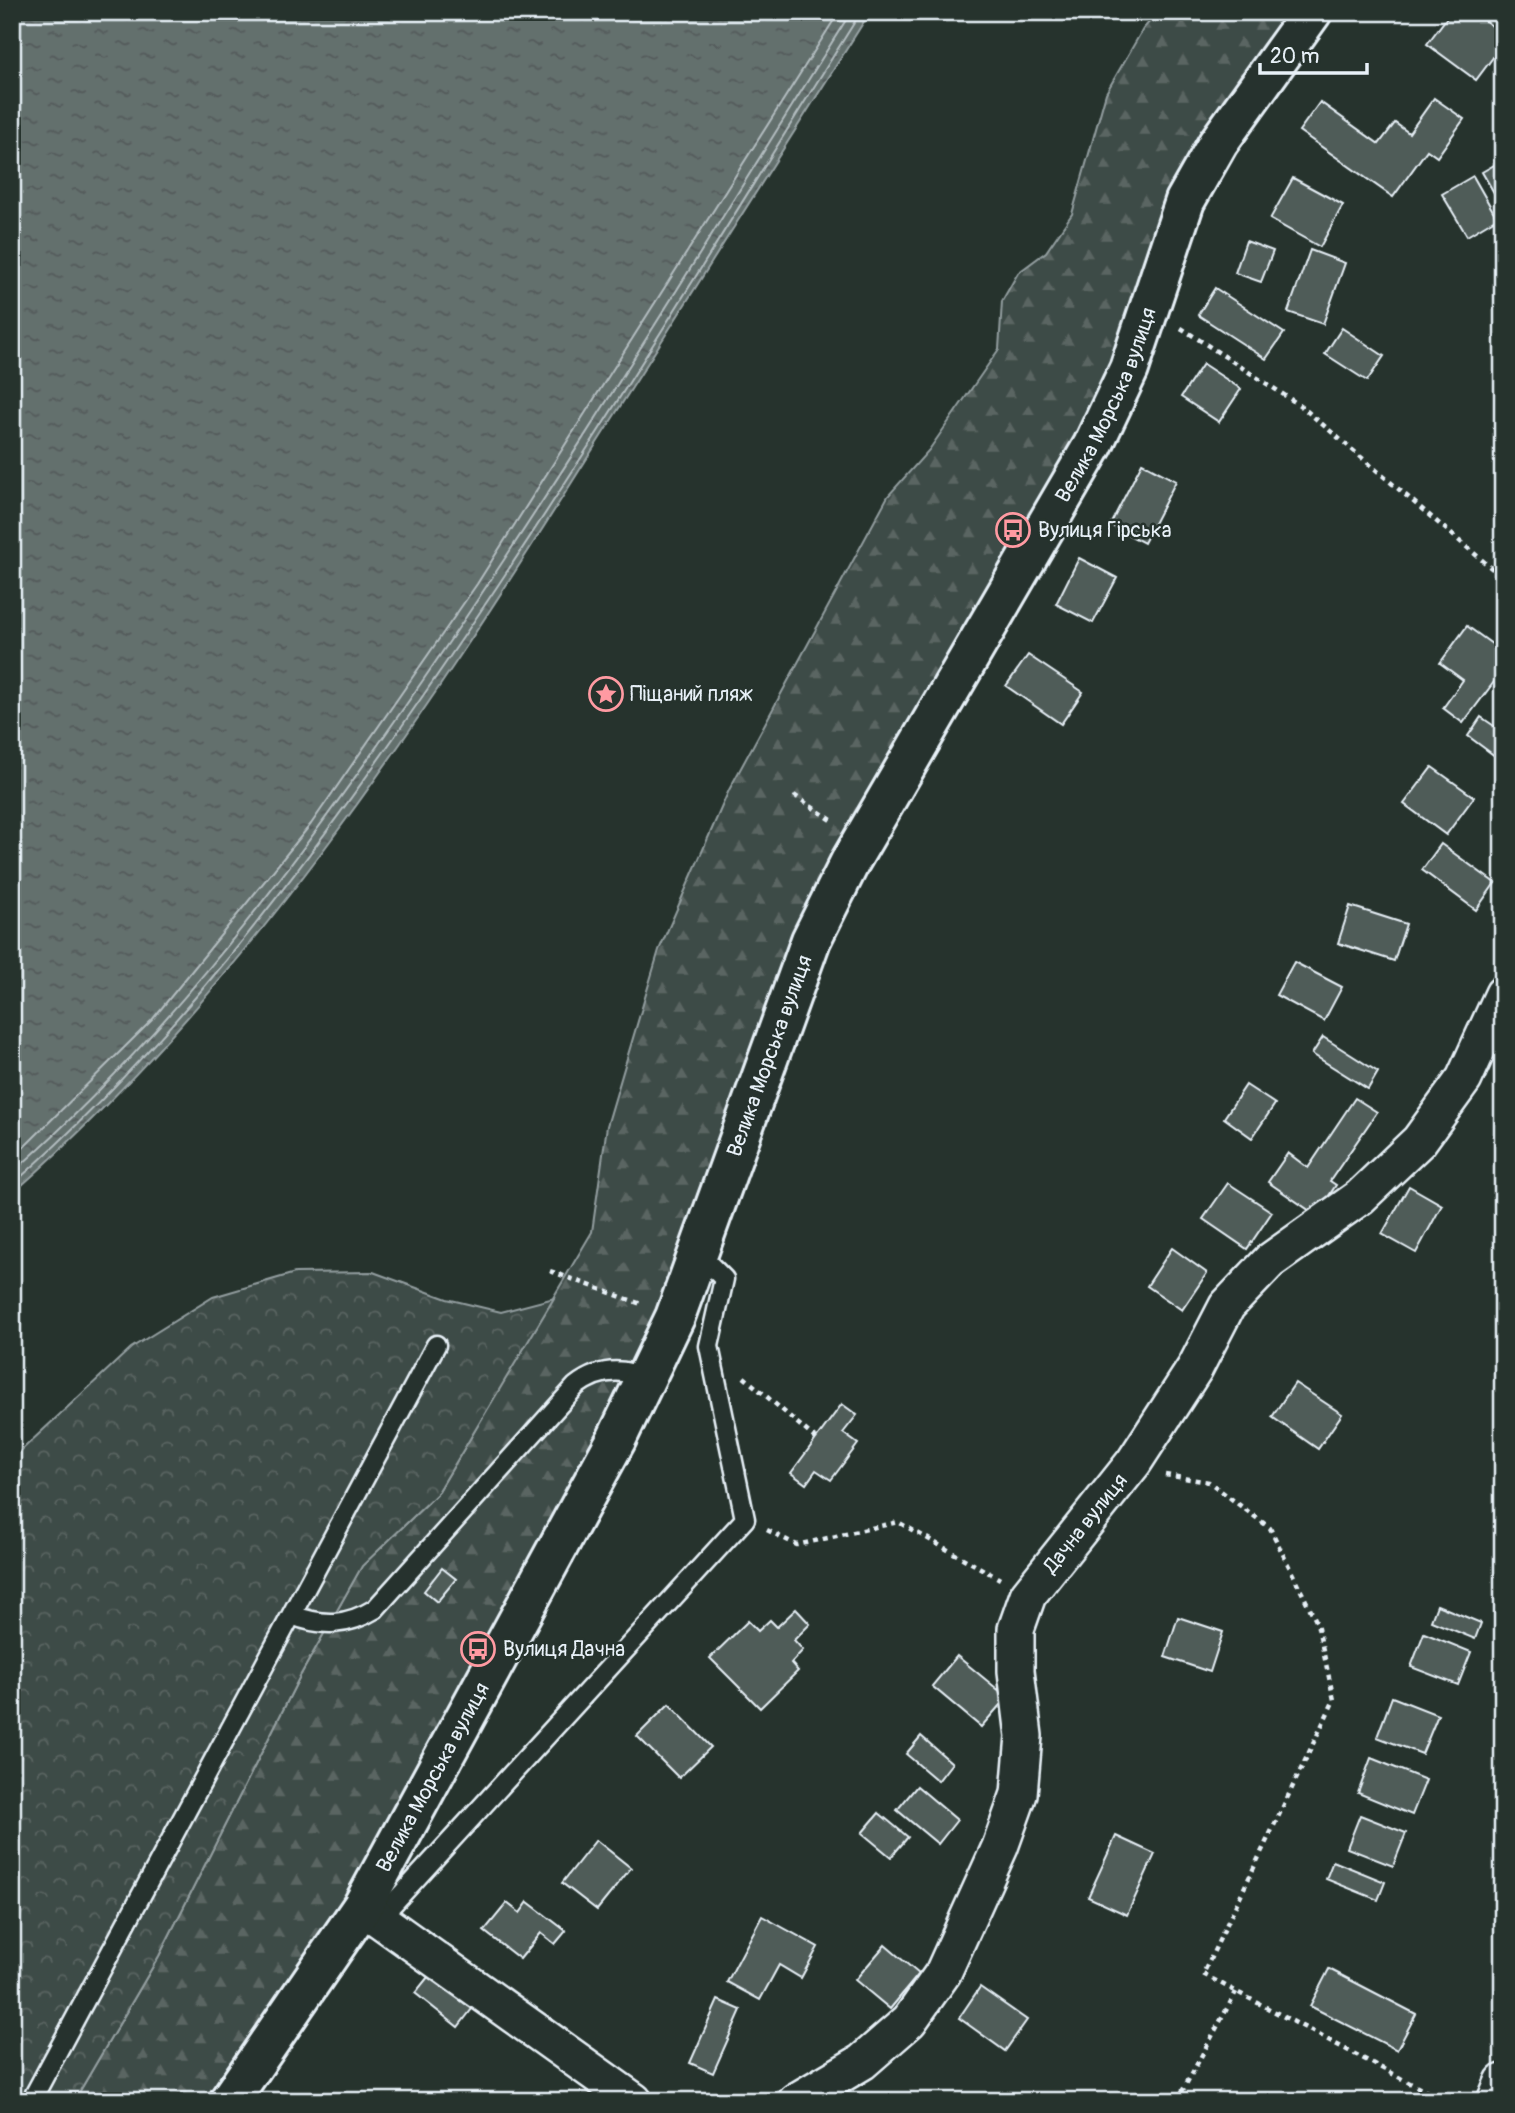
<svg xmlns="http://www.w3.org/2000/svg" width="1515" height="2113" viewBox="0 0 1515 2113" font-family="Pangolin,sans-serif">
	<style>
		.forest { fill: url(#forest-firs); stroke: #939ea0; stroke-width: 2 }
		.park { fill: url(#park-crowns); stroke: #939ea0; stroke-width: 2 }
		.water { fill: url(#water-ripples); stroke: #98a3a5; stroke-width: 2 }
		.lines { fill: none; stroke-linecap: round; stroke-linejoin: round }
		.shore { stroke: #b3bdc0; stroke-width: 2 }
		.building { fill: #505c59; stroke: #e8f1f8; stroke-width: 2 }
		.service-casing { stroke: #e8f1f8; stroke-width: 23 }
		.minor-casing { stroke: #e8f1f8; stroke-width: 40 }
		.tertiary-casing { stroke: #e8f1f8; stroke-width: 44 }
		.path { stroke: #e8f1f8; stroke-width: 4.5; stroke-dasharray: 5 5; stroke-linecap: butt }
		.service { stroke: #26332d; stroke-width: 18 }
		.minor { stroke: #26332d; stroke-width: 35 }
		.tertiary { stroke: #26332d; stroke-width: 38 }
		.labels { text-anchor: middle; stroke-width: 5; stroke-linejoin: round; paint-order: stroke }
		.street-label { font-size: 21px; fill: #e8f1f8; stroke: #26332d }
		.poi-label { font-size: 21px; fill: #e8f1f8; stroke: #26332d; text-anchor: start }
	</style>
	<defs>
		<pattern id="forest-firs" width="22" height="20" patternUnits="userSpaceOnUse" patternTransform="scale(1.75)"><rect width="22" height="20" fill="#3e4b47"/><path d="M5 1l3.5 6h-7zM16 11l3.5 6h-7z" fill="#5a6562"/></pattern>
		<pattern id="park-crowns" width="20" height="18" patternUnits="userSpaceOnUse" patternTransform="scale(1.75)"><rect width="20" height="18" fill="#3e4b47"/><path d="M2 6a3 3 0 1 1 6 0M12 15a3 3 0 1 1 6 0" fill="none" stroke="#5a6562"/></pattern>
		<pattern id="water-ripples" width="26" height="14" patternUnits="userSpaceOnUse" patternTransform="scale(1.75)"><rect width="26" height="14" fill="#636f6d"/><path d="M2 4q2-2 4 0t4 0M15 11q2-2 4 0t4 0" fill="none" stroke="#535a5a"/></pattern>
	</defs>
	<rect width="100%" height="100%" fill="#26332d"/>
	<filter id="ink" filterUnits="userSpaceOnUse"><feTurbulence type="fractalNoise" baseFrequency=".0143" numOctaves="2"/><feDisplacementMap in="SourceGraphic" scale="14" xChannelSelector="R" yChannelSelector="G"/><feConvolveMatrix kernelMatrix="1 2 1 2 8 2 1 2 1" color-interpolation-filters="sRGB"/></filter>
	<g filter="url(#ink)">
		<polygon class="forest" points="1158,12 1313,12 1285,52 850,862 647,1379 229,2101 74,2101 159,1956 300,1676 362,1566 437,1494 592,1232 607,1126 659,950 729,790 888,496 929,450 999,349 1002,301 1018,273 1046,252 1072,214 1106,93 1143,29"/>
		<polygon class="park" points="373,1272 447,1299 501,1312 554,1298 437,1494 362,1566 300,1676 159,1956 74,2101 12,2101 12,1459 131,1348 213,1297 295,1273"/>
		<path class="water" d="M 12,12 L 870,12 C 775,162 681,311 586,460 C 421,722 246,988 12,1194 Z"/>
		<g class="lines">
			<g class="shore">
				<polyline points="12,1159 152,1020 311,824 477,584 839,12"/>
				<path d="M 12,1173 C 167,1037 293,868 410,699 C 565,475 706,242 851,12"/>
				<path d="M 12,1185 C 171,1045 300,874 420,700 C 575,477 716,242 861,12"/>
			</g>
		</g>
		<g class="building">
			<polygon points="1451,12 1473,12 1503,34 1503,44 1476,80 1427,44"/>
			<polygon points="1434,98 1464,119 1437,157 1427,150 1393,197 1299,131 1320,102 1379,144 1395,123 1409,133"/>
			<polygon points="1503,160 1503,202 1500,203 1482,172"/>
			<polygon points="1473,176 1497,218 1467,236 1442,194"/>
			<polygon points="1293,178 1343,205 1320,247 1270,219"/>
			<polygon points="1246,241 1273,251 1261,282 1235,273"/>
			<polygon points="1310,250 1345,263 1323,324 1288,312"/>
			<polygon points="1215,288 1284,333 1266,359 1198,315"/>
			<polygon points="1342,328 1384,356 1367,381 1325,354"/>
			<polygon points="1203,364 1241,389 1219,422 1181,397"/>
			<polygon points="1142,463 1176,481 1144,543 1110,525"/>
			<polygon points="1079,558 1117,578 1093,623 1056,604"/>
			<polygon points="1467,626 1503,652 1503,670 1463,723 1443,708 1463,680 1440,663"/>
			<polygon points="1028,655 1083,692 1061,724 1006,686"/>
			<polygon points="1481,717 1503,732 1503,762 1468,736"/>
			<polygon points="1432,767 1474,797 1446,835 1404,804"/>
			<polygon points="1441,844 1495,883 1476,910 1422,870"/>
			<polygon points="1350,906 1406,924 1394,961 1338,943"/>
			<polygon points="1294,962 1342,987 1324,1021 1276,995"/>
			<polygon points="1323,1037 1378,1072 1368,1089 1312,1054"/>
			<polygon points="1246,1085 1275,1104 1252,1138 1224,1118"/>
			<polygon points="1355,1098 1377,1112 1330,1181 1336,1185 1316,1215 1268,1182 1288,1153 1308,1168"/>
			<polygon points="1228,1183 1272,1212 1247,1249 1203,1219"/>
			<polygon points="1409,1186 1442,1205 1416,1253 1382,1234"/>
			<polygon points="1172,1248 1207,1273 1182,1310 1147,1286"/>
			<polygon points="1295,1383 1342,1414 1318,1449 1272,1417"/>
			<polygon points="842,1404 857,1415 843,1433 858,1444 831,1480 816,1470 806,1484 791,1473"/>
			<polygon points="442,1568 456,1579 437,1602 424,1591"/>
			<polygon points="1437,1605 1481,1623 1475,1639 1431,1621"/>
			<polygon points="796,1609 810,1624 794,1640 803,1650 791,1663 798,1671 760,1708 710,1658 748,1621 758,1631 770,1620 777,1627"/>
			<polygon points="1178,1617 1223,1632 1210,1672 1165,1657"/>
			<polygon points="1424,1633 1471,1652 1458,1685 1411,1667"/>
			<polygon points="957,1656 1007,1697 981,1727 932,1686"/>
			<polygon points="1392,1697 1438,1715 1422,1754 1377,1737"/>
			<polygon points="669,1704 711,1747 679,1778 637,1736"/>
			<polygon points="921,1736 952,1763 938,1781 906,1754"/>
			<polygon points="1371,1758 1426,1780 1412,1815 1358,1793"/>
			<polygon points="917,1786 957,1820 938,1844 897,1810"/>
			<polygon points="879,1813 908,1837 891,1857 862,1833"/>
			<polygon points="1360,1815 1406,1833 1393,1866 1347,1848"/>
			<polygon points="1116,1836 1155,1854 1127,1915 1088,1897"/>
			<polygon points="596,1840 631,1868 597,1910 562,1883"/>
			<polygon points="1333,1861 1385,1882 1378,1900 1326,1879"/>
			<polygon points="528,1902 566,1931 555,1944 541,1933 520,1959 484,1931 507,1903 520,1913"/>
			<polygon points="762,1916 818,1947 801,1978 779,1965 760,2000 727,1982"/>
			<polygon points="885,1945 919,1974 890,2009 855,1980"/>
			<polygon points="1329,1969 1416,2014 1397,2050 1310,2006"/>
			<polygon points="432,1972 475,2005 458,2027 415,1993"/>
			<polygon points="980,1987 1027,2020 1005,2051 959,2018"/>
			<polygon points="718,2000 741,2010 713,2073 690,2063"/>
		</g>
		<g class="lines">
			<g class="service-casing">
				<g id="service">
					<path d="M 292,1615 C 323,1627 347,1626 375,1609 L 576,1386 C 598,1369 622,1367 647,1379"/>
					<polyline points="379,1919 745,1519 709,1346 724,1279 699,1254"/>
					<polyline points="31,2101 436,1345"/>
				</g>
			</g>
			<g class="minor-casing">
				<g id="minor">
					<polyline points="362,1907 634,2101"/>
					<path id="s1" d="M 796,2101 L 862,2062 L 909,2021 L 943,1973 L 1000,1847 L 1019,1794 L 1024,1736 L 1016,1671 L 1016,1629 L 1028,1595 L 1134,1462 L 1195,1368 L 1227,1306 L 1270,1261 L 1360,1197 L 1419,1141 L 1464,1079 L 1503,994"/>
					<polyline points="1495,2101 1503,2082"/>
				</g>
			</g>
			<g class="tertiary-casing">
				<g id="tertiary">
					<path id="s2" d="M 229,2101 L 362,1907 L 616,1440 L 675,1317 L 811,940 L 850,862 L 1093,445 L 1129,369 L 1185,201 L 1218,143 L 1312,12"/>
				</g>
			</g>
			<g class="path">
				<polyline points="1181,328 1301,406 1503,578"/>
				<polyline points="794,795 833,821"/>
				<polyline points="550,1271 641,1304"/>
				<polyline points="744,1377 816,1439"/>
				<polyline points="1165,1475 1209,1482 1270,1528 1317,1623 1334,1700 1203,1974 1444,2101"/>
				<polyline points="767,1530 797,1545 898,1522 1000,1579"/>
				<polyline points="1177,2101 1236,1992"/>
			</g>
			<use href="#service" class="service"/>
			<use href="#minor" class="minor"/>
			<use href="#tertiary" class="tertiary"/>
		</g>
	</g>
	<defs>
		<g id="bus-ring" transform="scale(1.75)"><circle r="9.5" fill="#26332d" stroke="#ff9aa2" stroke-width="1.5"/><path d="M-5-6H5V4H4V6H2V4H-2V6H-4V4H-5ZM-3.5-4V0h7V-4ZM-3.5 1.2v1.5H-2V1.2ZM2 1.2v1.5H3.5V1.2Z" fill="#ff9aa2"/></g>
		<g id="sight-ring" transform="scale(1.75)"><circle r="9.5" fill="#26332d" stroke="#ff9aa2" stroke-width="1.5"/><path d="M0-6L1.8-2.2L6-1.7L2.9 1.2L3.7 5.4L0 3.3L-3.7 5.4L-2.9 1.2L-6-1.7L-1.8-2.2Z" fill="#ff9aa2"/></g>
	</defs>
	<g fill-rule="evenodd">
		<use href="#bus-ring" x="1013" y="530"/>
		<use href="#sight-ring" x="606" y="694"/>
		<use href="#bus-ring" x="478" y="1649"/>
	</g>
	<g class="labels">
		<g class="street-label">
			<text dy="7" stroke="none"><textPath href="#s2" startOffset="1916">Велика Морська вулиця</textPath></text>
			<text dy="7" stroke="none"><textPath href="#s2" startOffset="1181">Велика Морська вулиця</textPath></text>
			<text dy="7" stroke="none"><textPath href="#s1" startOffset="686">Дачна вулиця</textPath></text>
			<text dy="7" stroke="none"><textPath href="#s2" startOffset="383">Велика Морська вулиця</textPath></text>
		</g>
		<g class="poi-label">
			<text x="1038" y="537">Вулиця Гірська</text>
			<text x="630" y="701">Піщаний пляж</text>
			<text x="503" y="1656">Вулиця Дачна</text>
		</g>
	</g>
	<rect width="1515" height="2113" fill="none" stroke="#26332d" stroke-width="42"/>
	<rect x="21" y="21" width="1473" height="2071" fill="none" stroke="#e8f1f8" stroke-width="2.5" filter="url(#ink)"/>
	<path d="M1260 63v10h107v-10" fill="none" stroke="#e8f1f8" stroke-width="3.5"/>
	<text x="1270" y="63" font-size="21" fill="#e8f1f8" stroke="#26332d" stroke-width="5" paint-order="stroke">20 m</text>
</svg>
